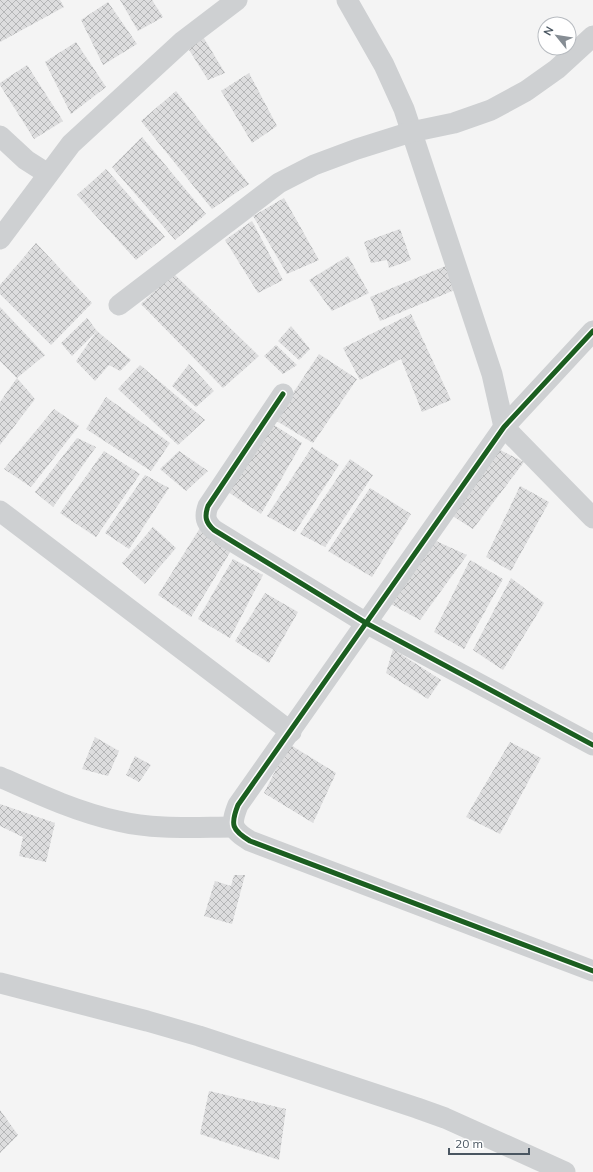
<svg xmlns="http://www.w3.org/2000/svg" width="593" height="1172" viewBox="0 0 593 1172" font-family="Mulish,sans-serif">
	<style>
		.building { fill: url(#building-cross-hatch) }
		.lines { fill: none; stroke-linecap: round; stroke-linejoin: round }
		.minor { stroke: #ced0d2; stroke-width: 21 }
		.cycleway-casing { stroke: #fff; stroke-width: 8 }
		.cycleway { stroke: #1b5e20; stroke-width: 5 }
	</style>
	<defs>
		<pattern id="building-cross-hatch" width="8" height="8" patternUnits="userSpaceOnUse"><rect width="8" height="8" fill="#ddddde"/><path d="M0 0l8 8M0 8l8-8" fill="none" stroke="#b5b6b7"/></pattern>
	</defs>
	<rect width="100%" height="100%" fill="#f4f4f4"/>
	<g class="building">
		<polygon points="0,0 60,0 64,7 0,42"/>
		<polygon points="120,0 152,0 163,17 138,31"/>
		<polygon points="108,2 137,44 103,65 81,20"/>
		<polygon points="202,35 225,73 208,80 186,45"/>
		<polygon points="76,42 106,87 71,114 45,62"/>
		<polygon points="27,65 63,121 34,139 0,85 0,83"/>
		<polygon points="249,73 277,126 252,143 221,91"/>
		<polygon points="176,91 249,184 212,209 141,121"/>
		<polygon points="142,137 206,214 175,240 112,167"/>
		<polygon points="106,169 165,237 136,260 77,195"/>
		<polygon points="284,198 319,260 287,274 253,216"/>
		<polygon points="252,221 283,280 258,293 225,240"/>
		<polygon points="400,229 411,260 389,268 387,260 371,263 364,242"/>
		<polygon points="36,243 92,303 51,345 0,294 0,285"/>
		<polygon points="348,256 369,293 332,311 309,280"/>
		<polygon points="448,265 457,289 380,321 370,297"/>
		<polygon points="173,273 259,356 223,388 141,304"/>
		<polygon points="0,307 45,355 17,378 0,361"/>
		<polygon points="411,314 451,400 422,412 401,359 360,380 343,348"/>
		<polygon points="87,318 97,331 131,360 120,371 109,365 95,381 76,361 97,331 72,356 61,343"/>
		<polygon points="291,326 310,349 299,360 278,341"/>
		<polygon points="276,345 297,365 283,374 264,356"/>
		<polygon points="319,354 357,379 313,443 275,420"/>
		<polygon points="189,364 214,391 196,407 172,386"/>
		<polygon points="140,365 205,420 178,445 118,389"/>
		<polygon points="17,378 35,399 0,445 0,402"/>
		<polygon points="106,397 170,443 151,471 86,429"/>
		<polygon points="54,409 79,426 31,487 4,469"/>
		<polygon points="271,423 302,443 261,514 228,492"/>
		<polygon points="77,438 96,447 53,507 35,492"/>
		<polygon points="312,447 339,465 295,532 267,516"/>
		<polygon points="496,448 524,462 473,529 451,515"/>
		<polygon points="104,451 140,474 96,537 60,513"/>
		<polygon points="179,451 208,471 186,491 160,469"/>
		<polygon points="350,459 373,475 325,547 300,534"/>
		<polygon points="145,475 169,488 129,549 105,533"/>
		<polygon points="520,486 549,502 511,571 486,557"/>
		<polygon points="370,488 411,514 372,577 328,551"/>
		<polygon points="153,527 176,548 145,584 122,563"/>
		<polygon points="200,528 232,549 191,617 158,595"/>
		<polygon points="436,541 467,555 420,620 389,603"/>
		<polygon points="233,559 263,575 230,638 198,619"/>
		<polygon points="470,560 503,579 464,649 434,632"/>
		<polygon points="511,578 544,603 503,670 473,650"/>
		<polygon points="265,593 298,612 269,663 235,641"/>
		<polygon points="393,649 441,680 428,699 386,673"/>
		<polygon points="95,737 119,751 108,776 82,769"/>
		<polygon points="510,742 541,758 500,834 466,817"/>
		<polygon points="289,744 336,773 313,823 264,793"/>
		<polygon points="135,756 151,765 139,782 126,775"/>
		<polygon points="0,804 55,823 46,862 19,856 23,837 0,826"/>
		<polygon points="234,875 245,875 232,924 204,916 215,881 231,886"/>
		<polygon points="209,1091 286,1109 279,1160 200,1134"/>
		<polygon points="0,1110 18,1135 0,1153"/>
	</g>
	<g class="lines">
		<g class="minor">
			<polyline points="347,0 384,65 404,109 492,374 504,427 593,518"/>
			<polyline points="0,136 26,160 48,174"/>
			<polyline points="0,239 71,144 183,41 237,0"/>
			<polyline points="119,305 279,183 314,165 357,149 411,132 454,123 491,110 526,91 557,69 593,36"/>
			<path d="M 593,331 L 504,427 L 238,805 C 230,825 232,830 250,841 L 593,971"/>
			<path d="M 283,394 L 208,506 C 204,517 206,523 214,530 L 366,623 L 593,745"/>
			<polyline points="0,511 291,732"/>
			<path d="M 0,777 C 38,794 77,812 118,821 C 155,830 196,827 234,827"/>
			<polyline points="0,983 147,1021 199,1036 417,1108 445,1118 565,1172"/>
		</g>
		<g class="cycleway-casing">
			<g id="cycleway">
				<path d="M 593,331 L 504,427 L 238,805 C 230,825 232,830 250,841 L 593,971"/>
				<path d="M 283,394 L 208,506 C 204,517 206,523 214,530 L 366,623 L 593,745"/>
			</g>
		</g>
		<use href="#cycleway" class="cycleway"/>
	</g>
	<g transform="translate(557 36) rotate(300)"><circle r="19" fill="#ffffff" stroke="#b7bbc0"/>
	<path d="M0-3L7 15L0 10L-7 15Z" fill="#868d94"/>
	<text y="-6" font-size="11" font-weight="bold" text-anchor="middle" fill="#4a5661">N</text>
	</g>
	<path d="M449 1148v6h80v-6" fill="none" stroke="#4a5661" stroke-width="2"/>
	<text x="455" y="1148" font-size="12" fill="#4a5661" stroke="#ffffff" stroke-width="3" paint-order="stroke">20 m</text>
</svg>
